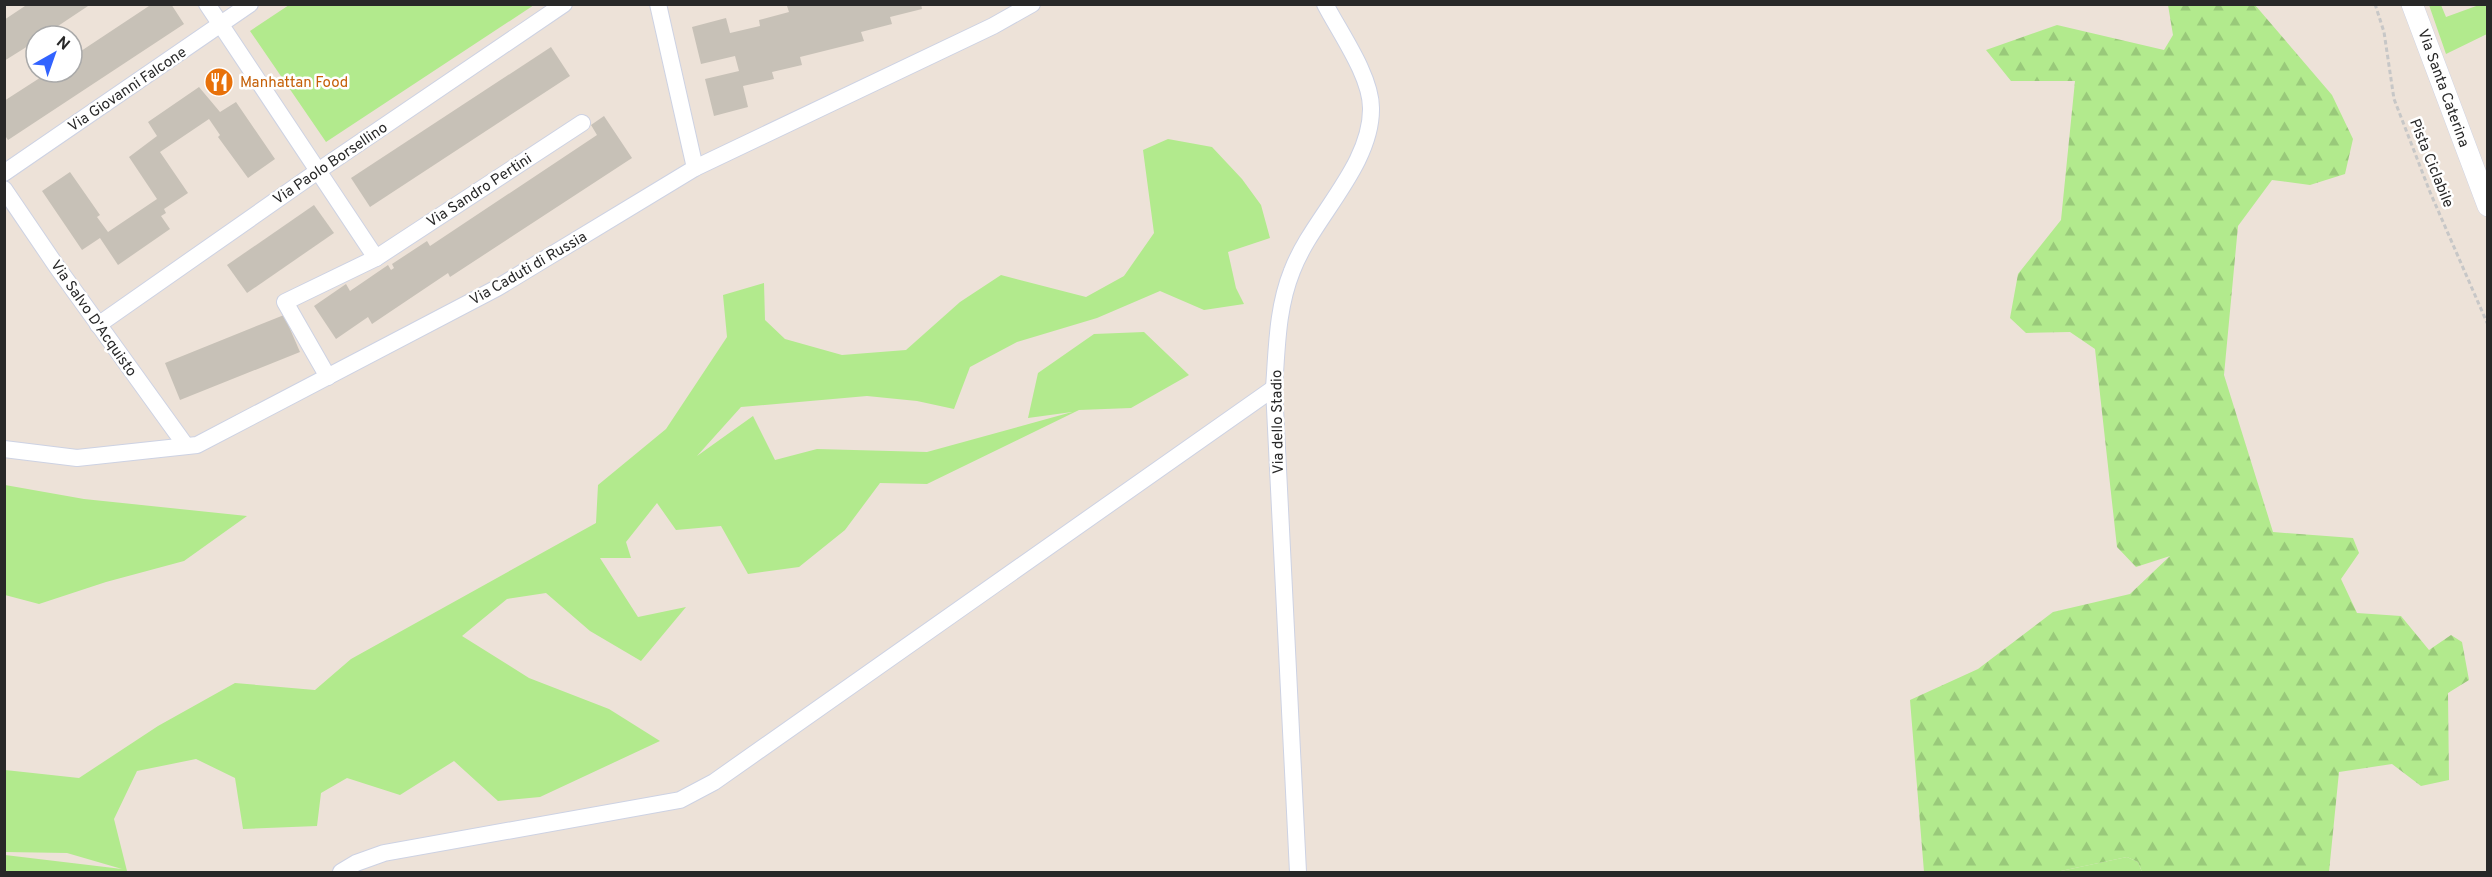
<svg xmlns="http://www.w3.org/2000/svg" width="2492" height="877" viewBox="0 0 2492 877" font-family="Overpass,sans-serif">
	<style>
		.grass { fill: #b2ea8d }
		.forest { fill: url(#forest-firs) }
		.building { fill: #c7c1b7 }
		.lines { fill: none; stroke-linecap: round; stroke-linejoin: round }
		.minor-casing { stroke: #cdd2e3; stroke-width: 18 }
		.tertiary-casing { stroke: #cdd2e3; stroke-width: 22 }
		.path { stroke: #c7c7c7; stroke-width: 3; stroke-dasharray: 4.5 3; stroke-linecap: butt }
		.minor { stroke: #fff; stroke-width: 16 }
		.tertiary { stroke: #fff; stroke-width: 21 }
		.labels { text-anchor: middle; stroke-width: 5; stroke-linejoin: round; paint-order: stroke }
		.food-label { font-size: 15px; fill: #c56008; stroke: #fff; text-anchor: start }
		.street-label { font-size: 15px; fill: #282828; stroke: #fff }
	</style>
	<defs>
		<pattern id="forest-firs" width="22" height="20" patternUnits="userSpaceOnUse" patternTransform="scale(1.5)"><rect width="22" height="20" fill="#b2ea8d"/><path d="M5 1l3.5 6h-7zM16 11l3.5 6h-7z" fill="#99c97a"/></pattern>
	</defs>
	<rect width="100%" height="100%" fill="#ede2d8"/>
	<g class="grass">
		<polygon points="289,5 289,4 534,5 326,142 250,31"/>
		<polygon points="2429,5 2441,5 2446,17 2479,5 2487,5 2487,34 2446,54"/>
		<polygon points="1168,139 1212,147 1242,179 1261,205 1270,238 1228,252 1236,288 1244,304 1204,310 1160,291 1097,318 1017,342 970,367 954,409 917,401 867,396 741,407 697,456 753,416 775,460 817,449 927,452 1072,412 1028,418 1038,373 1094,334 1144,332 1189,375 1131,408 1079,410 927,484 880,483 845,530 799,567 748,574 721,526 676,530 657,503 626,542 631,558 600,558 638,617 686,607 641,661 590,631 546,593 507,599 462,636 529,678 609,709 660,741 540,797 498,801 454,761 400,795 347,778 321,793 317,826 243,829 235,778 196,759 137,771 114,819 127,871 5,872 5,855 122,869 67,853 5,852 5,770 79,778 158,726 235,683 315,690 351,659 596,523 598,485 666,429 727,337 723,295 764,283 765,320 785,339 842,355 906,350 960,302 1001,275 1086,297 1124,276 1154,233 1143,150"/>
		<polygon points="5,485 84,499 247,516 184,561 106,582 39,604 5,595"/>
		<polygon points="2127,857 2138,862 2142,872 2056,872"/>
	</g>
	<polygon class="forest" points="2168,5 2255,5 2332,95 2353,139 2345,174 2310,185 2272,180 2238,226 2224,375 2273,532 2353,538 2359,553 2341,579 2357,613 2401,616 2429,650 2451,635 2462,642 2469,680 2448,693 2449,780 2421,786 2392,764 2339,772 2329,872 2142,872 2138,862 2127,857 2056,872 1924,872 1910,700 1978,669 2053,612 2130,594 2170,556 2136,567 2117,547 2095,349 2070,332 2026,333 2010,318 2018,274 2061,220 2075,81 2011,81 1986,50 2057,25 2164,50 2173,35"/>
	<g class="building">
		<polygon points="28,4 91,4 43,36 36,36 36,41 4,61 4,20"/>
		<polygon points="152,4 171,4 184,24 8,140 4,134 4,101 49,72 72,72 72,57"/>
		<polygon points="793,4 921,4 922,9 890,17 892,24 861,32 864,41 800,57 802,65 772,72 774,79 743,86 748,107 714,116 705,79 739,71 735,56 701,64 692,27 726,18 730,33 760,26 759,20 789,12 787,6"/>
		<polygon points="551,47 570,76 370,207 351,178"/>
		<polygon points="199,87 220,112 236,102 275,159 248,178 218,137 220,135 209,119 160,152 188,193 164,209 166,213 161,216 170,229 118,265 100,238 82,250 42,191 70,172 100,215 97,217 108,232 157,199 129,157 157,136 148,122"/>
		<polygon points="604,116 632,158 450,277 448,273 372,324 368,317 336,339 314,306 346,284 350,291 388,265 391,270 394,268 392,264 427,241 430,246 597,135 591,125"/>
		<polygon points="314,205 334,233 247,293 227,265"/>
		<polygon points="284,315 300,352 180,400 165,363"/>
	</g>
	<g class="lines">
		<g class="minor-casing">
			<g id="minor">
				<polyline points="207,4 376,258"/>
				<polyline points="658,4 695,168"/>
				<polyline points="4,173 250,4"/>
				<polyline points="4,189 57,267 186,446"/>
				<polyline points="98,325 318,171 564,4"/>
				<polyline points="328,377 285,302 376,258 582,123"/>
				<polyline points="4,449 77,458 197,445 497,288 695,168 993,26 1032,4"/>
				<polyline points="341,872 356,863 384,853 680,800 714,782 1274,388"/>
				<path d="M 1298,872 L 1274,388 C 1277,348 1277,308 1292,271 C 1312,218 1372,166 1371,108 C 1371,76 1340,33 1325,4"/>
			</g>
		</g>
		<g class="tertiary-casing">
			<polyline id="tertiary" points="2412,4 2488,206"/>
		</g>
		<polyline class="path" points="2375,4 2384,32 2394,99 2430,192 2488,325"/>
		<use href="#minor" class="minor"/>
		<use href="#tertiary" class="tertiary"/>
	</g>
	<defs>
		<g id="restaurant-disc" transform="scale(1.5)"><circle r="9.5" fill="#e8710a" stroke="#fff"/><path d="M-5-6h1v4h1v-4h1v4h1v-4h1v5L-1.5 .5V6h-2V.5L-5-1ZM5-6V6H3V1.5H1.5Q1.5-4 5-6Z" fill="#fff"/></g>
	</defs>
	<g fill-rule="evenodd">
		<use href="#restaurant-disc" x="219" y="82"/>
	</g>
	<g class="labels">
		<g class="food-label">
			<text x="240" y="87">Manhattan Food</text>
		</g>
		<g class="street-label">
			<text transform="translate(2444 88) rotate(70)" y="5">Via Santa Caterina</text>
			<text transform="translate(127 89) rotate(-34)" y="5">Via Giovanni Falcone</text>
			<text transform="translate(330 163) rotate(-34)" y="5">Via Paolo Borsellino</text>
			<text transform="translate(2432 163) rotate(68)" y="5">Pista Ciclabile</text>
			<text transform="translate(479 190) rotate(-33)" y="5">Via Sandro Pertini</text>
			<text transform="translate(528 268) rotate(-30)" y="5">Via Caduti di Russia</text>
			<text transform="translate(94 318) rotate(55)" y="5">Via Salvo D'Acquisto</text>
			<text transform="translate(1277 422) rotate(-91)" y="5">Via dello Stadio</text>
		</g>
	</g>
	<rect width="2492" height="877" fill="none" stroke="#282828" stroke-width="12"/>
	<g transform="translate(54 54) rotate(40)"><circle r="28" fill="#ffffff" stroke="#a9a9a9" stroke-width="1.5"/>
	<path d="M0-4.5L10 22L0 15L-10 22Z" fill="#3263ff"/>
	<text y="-9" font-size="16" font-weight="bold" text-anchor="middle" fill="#282828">N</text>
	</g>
</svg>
